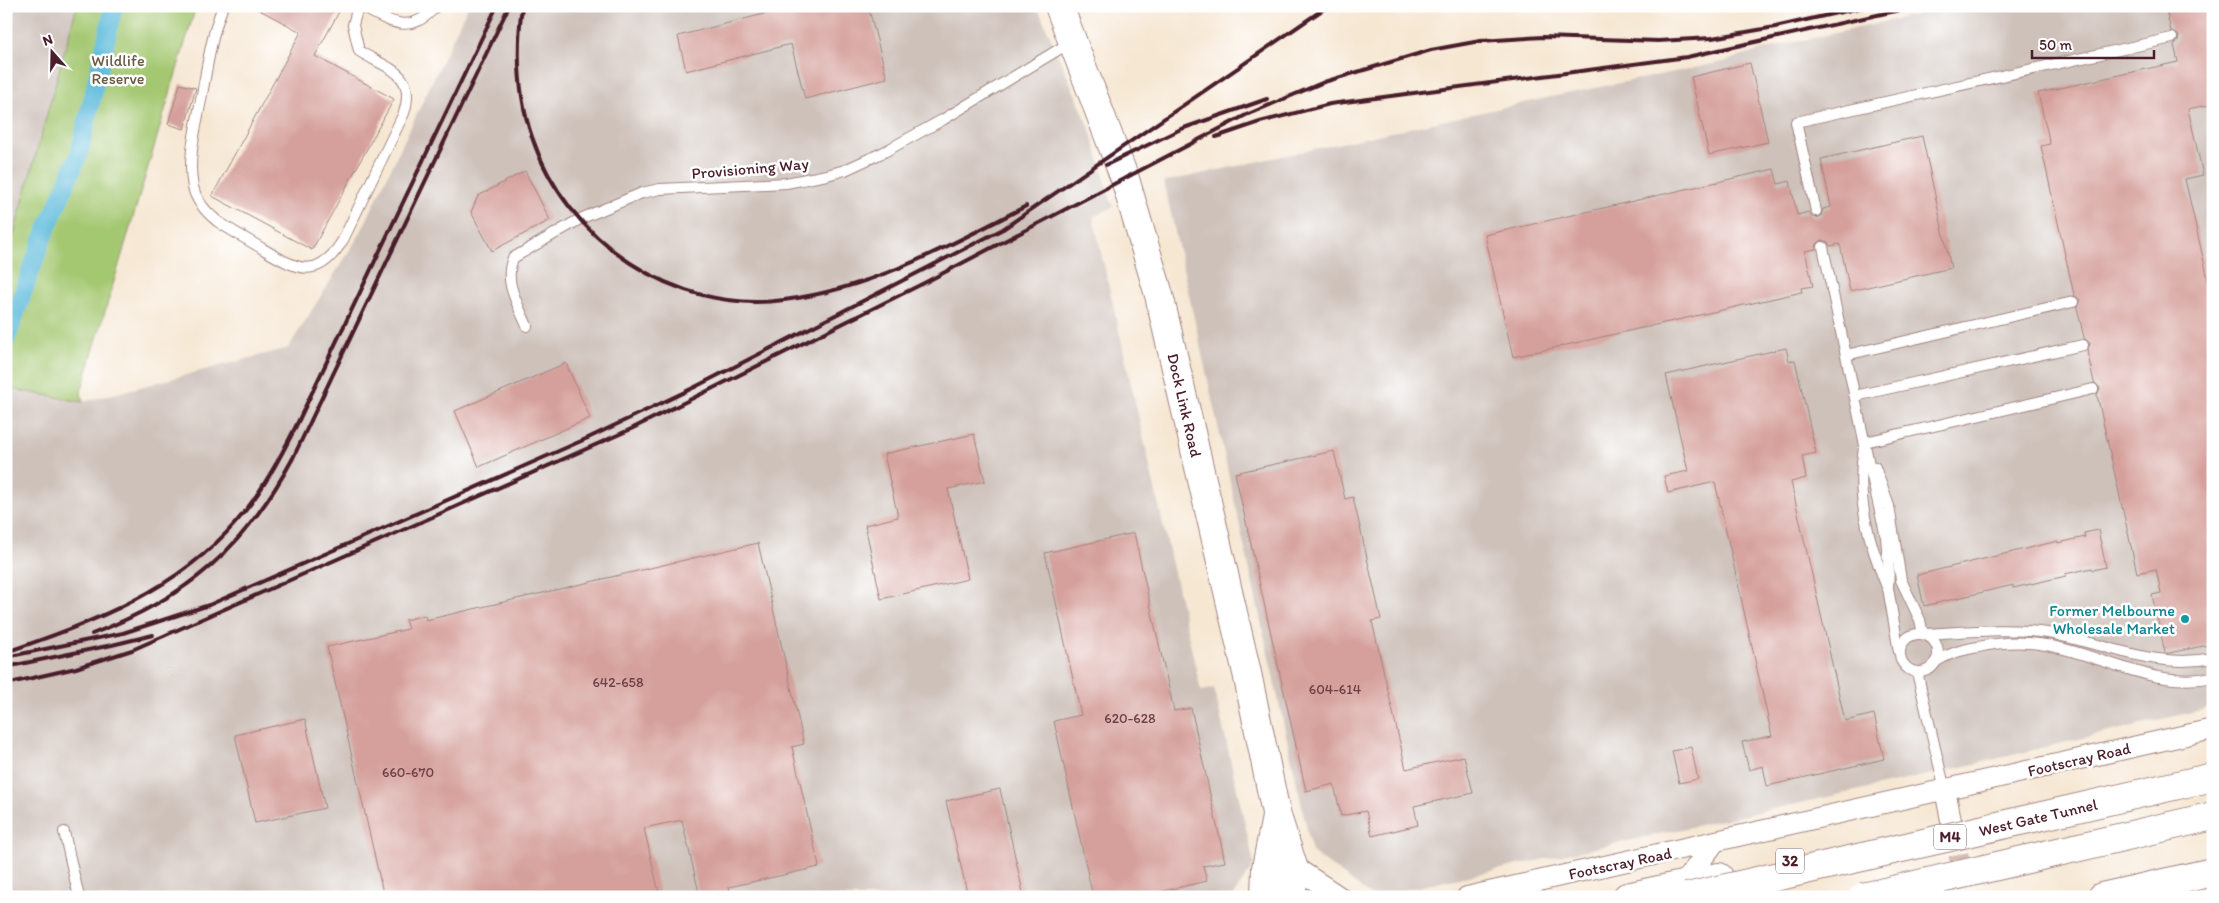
<svg xmlns="http://www.w3.org/2000/svg" width="2219" height="903" viewBox="0 0 2219 903" font-family="Itim,sans-serif">
	<style>
		.industrial { fill: #cec1ba }
		.green { fill: #a4c871; stroke: #77744e }
		.lines { fill: none; stroke-linecap: round; stroke-linejoin: round }
		.canal { stroke: #5cbadb; stroke-width: 18 }
		.building { fill: #d5a09b }
		.minor-tunnel { stroke: #d4bfb1; stroke-width: 20; stroke-dasharray: 20 10; stroke-linecap: butt }
		.service-casing { stroke: #a0837f; stroke-width: 12 }
		.minor-casing { stroke: #a0837f; stroke-width: 22 }
		.secondary-casing { stroke: #a0837f; stroke-width: 30 }
		.primary-casing { stroke: #a0837f; stroke-width: 30 }
		.motorway-casing { stroke: #a0837f; stroke-width: 30 }
		.path { stroke: #a0837f; stroke-width: 3; stroke-dasharray: 1 4; stroke-linecap: butt }
		.service { stroke: #fff; stroke-width: 10 }
		.minor { stroke: #fff; stroke-width: 20 }
		.secondary { stroke: #fff; stroke-width: 28 }
		.primary { stroke: #fff; stroke-width: 28 }
		.motorway { stroke: #fff; stroke-width: 28 }
		.rail { stroke: #4a1f2b; stroke-width: 4 }
		.motorway-bridge-casing { stroke: #a0837f; stroke-width: 30; stroke-linecap: butt }
		.motorway-bridge { stroke: #fff; stroke-width: 28 }
		.culture-dot { fill: #0f9aa8; stroke: #fff; stroke-width: 2 }
		.labels { text-anchor: middle; stroke-width: 5; stroke-linejoin: round; paint-order: stroke }
		.number-label { font-size: 14px; fill: #6d3f47 }
		.shield { fill: #fff; stroke: #80626b; stroke-width: 1 }
		.shield-label { font-size: 15px; font-weight: bold; fill: #4a1f2b }
		.park-label { font-size: 16px; fill: #6a5a44; stroke: #fff }
		.street-label { font-size: 16px; fill: #4a1f2b; stroke: #fff }
		.culture-label { font-size: 16px; fill: #0d838f; stroke: #fff; text-anchor: end }
	</style>
	<rect width="100%" height="100%" fill="#fff"/>
	<filter id="ink" filterUnits="userSpaceOnUse"><feTurbulence type="fractalNoise" baseFrequency=".02" numOctaves="2"/><feDisplacementMap in="SourceGraphic" scale="10" xChannelSelector="R" yChannelSelector="G"/><feConvolveMatrix kernelMatrix="1 2 1 2 8 2 1 2 1" color-interpolation-filters="sRGB"/></filter>
	<filter id="wash" filterUnits="userSpaceOnUse"><feTurbulence type="fractalNoise" baseFrequency=".0096" numOctaves="4" result="noise"/><feDisplacementMap in="SourceGraphic" scale="20" xChannelSelector="R" yChannelSelector="G"/><feGaussianBlur stdDeviation="1.12" result="paint"/><feColorMatrix in="noise" values="0 0 0 0 0 0 0 0 0 0 0 0 0 0 0 0 0 1.4 0 .05"/><feComposite in="paint" operator="in"/></filter>
	<g filter="url(#wash)">
		<rect width="100%" height="100%" fill="#f6e7d3"/>
		<g class="industrial">
			<polygon points="6,6 77,6 6,262"/>
			<polygon points="468,6 1037,6 1089,126 1113,207 1093,217 1201,691 1214,688 1254,864 1233,897 6,897 6,388 83,402 288,348 360,234"/>
			<polygon points="1954,6 2213,6 2213,707 1941,772 1373,897 1312,852 1164,182 1551,97 1723,62 1765,49"/>
		</g>
		<polygon class="green" points="77,6 196,6 81,392 83,402 6,388 6,262"/>
		<g class="lines">
			<polyline class="canal" points="6,341 40,245 79,154 114,6"/>
		</g>
		<g id="blocks">
			<g class="building">
				<polygon points="252,6 342,6 315,56 394,99 312,250 212,196 301,32"/>
				<polygon points="795,6 868,6 887,78 805,99 791,44 686,71 678,36"/>
				<polygon points="2165,6 2213,6 2213,104 2188,109 2203,175 2185,179 2213,301 2213,644 2169,653 2165,653 2152,595 2161,593 2156,569 2137,573 2097,395 2100,388 2094,382 2087,351 2090,343 2084,338 2077,307 2080,300 2074,295 2041,146 2050,144 2038,93 2178,62 2174,45 2178,40 2179,36 2174,32 2171,31"/>
				<polygon points="1750,63 1768,142 1709,155 1691,77"/>
				<polygon points="180,84 196,88 184,129 168,124"/>
				<polygon points="1922,136 1951,268 1850,291 1840,244 1830,246 1828,242 1822,240 1817,244 1816,249 1805,251 1813,286 1801,288 1802,292 1513,357 1485,235 1774,169 1778,184 1790,181 1797,215 1809,212 1811,216 1817,218 1821,216 1823,209 1831,207 1821,159"/>
				<polygon points="525,171 550,220 492,251 471,212 478,196"/>
				<polygon points="1786,348 1789,361 1795,360 1816,453 1802,456 1806,478 1791,482 1845,721 1874,714 1884,759 1767,786 1763,766 1749,770 1742,742 1772,736 1715,482 1668,493 1664,476 1688,471 1666,375"/>
				<polygon points="566,363 590,418 479,467 455,411"/>
				<polygon points="974,434 985,481 948,489 968,579 881,599 865,525 898,517 884,454"/>
				<polygon points="1334,451 1345,499 1353,497 1381,619 1372,621 1406,769 1464,756 1473,793 1414,806 1418,825 1372,836 1366,811 1341,816 1334,784 1306,791 1235,473"/>
				<polygon points="2098,530 2106,567 2093,570 2092,568 2065,574 2066,576 2013,588 2013,585 1924,606 1917,575 2058,541 2058,543 2085,537 2084,533"/>
				<polygon points="1134,533 1174,711 1191,708 1225,862 1203,866 1207,881 1137,897 1093,897 1054,721 1081,715 1045,553"/>
				<polygon points="758,543 804,744 792,747 819,867 729,887 731,897 700,897 682,820 644,828 660,897 384,897 327,647 408,629 405,620 425,615 426,620"/>
				<polygon points="305,719 325,808 255,823 235,735"/>
				<polygon points="1691,747 1698,779 1679,783 1672,751"/>
				<polygon points="1000,789 1024,897 968,897 946,801"/>
			</g>
		</g>
	</g>
	<g filter="url(#ink)">
		<use href="#blocks" fill-opacity="0" stroke="#a0837f" stroke-width="1"/>
		<g class="lines">
			<polyline class="minor-tunnel" points="1952,825 1965,885"/>
			<g class="service-casing">
				<g id="service">
					<path d="M 223,6 C 211,36 207,68 201,100 C 196,127 187,159 193,187 C 196,201 206,212 217,221 C 232,231 248,240 263,249 C 298,270 318,281 343,240 L 404,113 C 417,72 387,69 359,51 L 353,25 L 358,6"/>
					<path d="M 360,6 C 389,21 410,37 436,6"/>
					<polyline points="1816,211 1796,122 2172,38"/>
					<polyline points="1823,247 1869,464 1886,537 1889,571 1888,588 1899,652"/>
					<path d="M 527,326 C 518,304 503,282 513,258 L 580,219 L 642,193 L 660,189 L 786,183 L 827,175 L 845,170 L 884,152 L 944,119 L 1071,42"/>
					<polyline points="1846,355 2073,302"/>
					<polyline points="1855,396 2083,345"/>
					<polyline points="1865,442 2093,389"/>
					<path d="M 1864,448 C 1855,496 1869,543 1887,587"/>
					<polyline points="1875,467 1889,506 1901,580 1920,620 1923,634"/>
					<circle cx="1919" cy="653" r="19"/>
					<path d="M 1924,634 C 1965,632 2007,627 2047,633 C 2103,642 2154,670 2213,658"/>
					<path d="M 1935,662 C 1949,653 1962,650 1978,647 C 2000,642 2024,641 2046,645 C 2101,654 2155,690 2213,677"/>
					<polyline points="1917,672 1945,790"/>
					<polyline points="64,832 79,897"/>
				</g>
			</g>
			<g class="minor-casing">
				<g id="minor">
					<polyline points="1945,790 1952,825"/>
					<polyline points="1293,866 1340,897"/>
					<polyline points="1682,885 1715,842"/>
					<polyline points="1467,897 2213,729"/>
				</g>
			</g>
			<g class="secondary-casing">
				<g id="secondary">
					<polyline points="1059,6 1125,179 1159,295 1247,673 1276,813 1293,866 1292,897"/>
					<polyline points="1265,897 1266,868 1276,817"/>
				</g>
			</g>
			<g class="primary-casing">
				<polyline id="primary" points="1627,897 1719,877"/>
			</g>
			<g class="motorway-casing">
				<polyline id="motorway" points="2102,897 2213,872"/>
			</g>
			<polyline class="path" points="2211,897 2213,896"/>
			<use href="#service" class="service"/>
			<use href="#minor" class="minor"/>
			<use href="#secondary" class="secondary"/>
			<use href="#primary" class="primary"/>
			<use href="#motorway" class="motorway"/>
			<g class="rail">
				<path d="M 522,6 C 516,51 517,94 532,137 C 566,240 675,315 784,300 C 871,289 949,246 1026,206"/>
				<polyline points="1216,137 1260,122 1330,104 1687,57 1918,6"/>
				<polyline points="1106,165 1181,129 1267,99"/>
				<path d="M 92,634 C 188,597 244,549 293,458 L 509,6"/>
				<path d="M 9,651 C 93,622 177,591 237,521 C 262,492 280,458 297,424 L 497,6"/>
				<polyline points="6,657 123,633 209,605 588,438 695,387 1003,229 1328,6"/>
				<polyline points="6,667 112,645 153,635"/>
				<polyline points="6,684 76,668 132,650 629,430 926,282 1246,115 1324,82 1431,50 1480,41 1543,37 1658,41 1712,38 1775,27 1868,6"/>
			</g>
			<g class="motorway-bridge-casing">
				<g id="motorway-bridge">
					<polyline points="1687,897 2213,777"/>
					<polyline points="1863,897 2213,816"/>
				</g>
			</g>
			<use href="#motorway-bridge" class="motorway-bridge"/>
		</g>
	</g>
	<circle class="culture-dot" cx="2185" cy="619" r="5"/>
	<g class="labels">
		<g class="number-label">
			<text x="618" y="687">642-658</text>
			<text x="1335" y="694">604-614</text>
			<text x="1130" y="723">620-628</text>
			<text x="408" y="777">660-670</text>
		</g>
		<g class="shield">
			<rect x="1934" y="824.5" width="32" height="25" rx="4"/>
			<rect x="1776" y="848.5" width="28" height="25" rx="4"/>
		</g>
		<g class="shield-label">
			<text x="1950" y="842">M4</text>
			<text x="1790" y="866">32</text>
		</g>
		<g class="park-label">
			<text x="118" y="66">Wildlife<tspan x="118" dy="18">Reserve</tspan></text>
		</g>
		<g class="street-label">
			<text transform="translate(750 168) rotate(-5)" y="6">Provisioning Way</text>
			<text transform="translate(1185 405) rotate(77)" y="6">Dock Link Road</text>
			<text transform="translate(2079 759) rotate(-13)" y="6">Footscray Road</text>
			<text transform="translate(2038 817) rotate(-13)" y="6">West Gate Tunnel</text>
			<text transform="translate(1620 863) rotate(-12)" y="6">Footscray Road</text>
		</g>
		<g class="culture-label">
			<text x="2175" y="616">Former Melbourne<tspan x="2175" dy="18">Wholesale Market</tspan></text>
		</g>
	</g>
	<rect width="2219" height="903" fill="none" stroke="#fff" stroke-width="25"/>
	<g transform="translate(52 52) rotate(340)" stroke="#ffffff" stroke-width="4" paint-order="stroke">
	<path d="M0-4L9 19L0 12L-9 19Z" fill="#4a1f2b"/>
	<text y="-8" font-size="14" font-weight="bold" text-anchor="middle" fill="#4a1f2b">N</text>
	</g>
	<path d="M2032 50v8h122v-8" fill="none" stroke="#4a1f2b" stroke-width="2.5"/>
	<text x="2039" y="50" font-size="15" fill="#4a1f2b" stroke="#ffffff" stroke-width="4" paint-order="stroke">50 m</text>
</svg>
